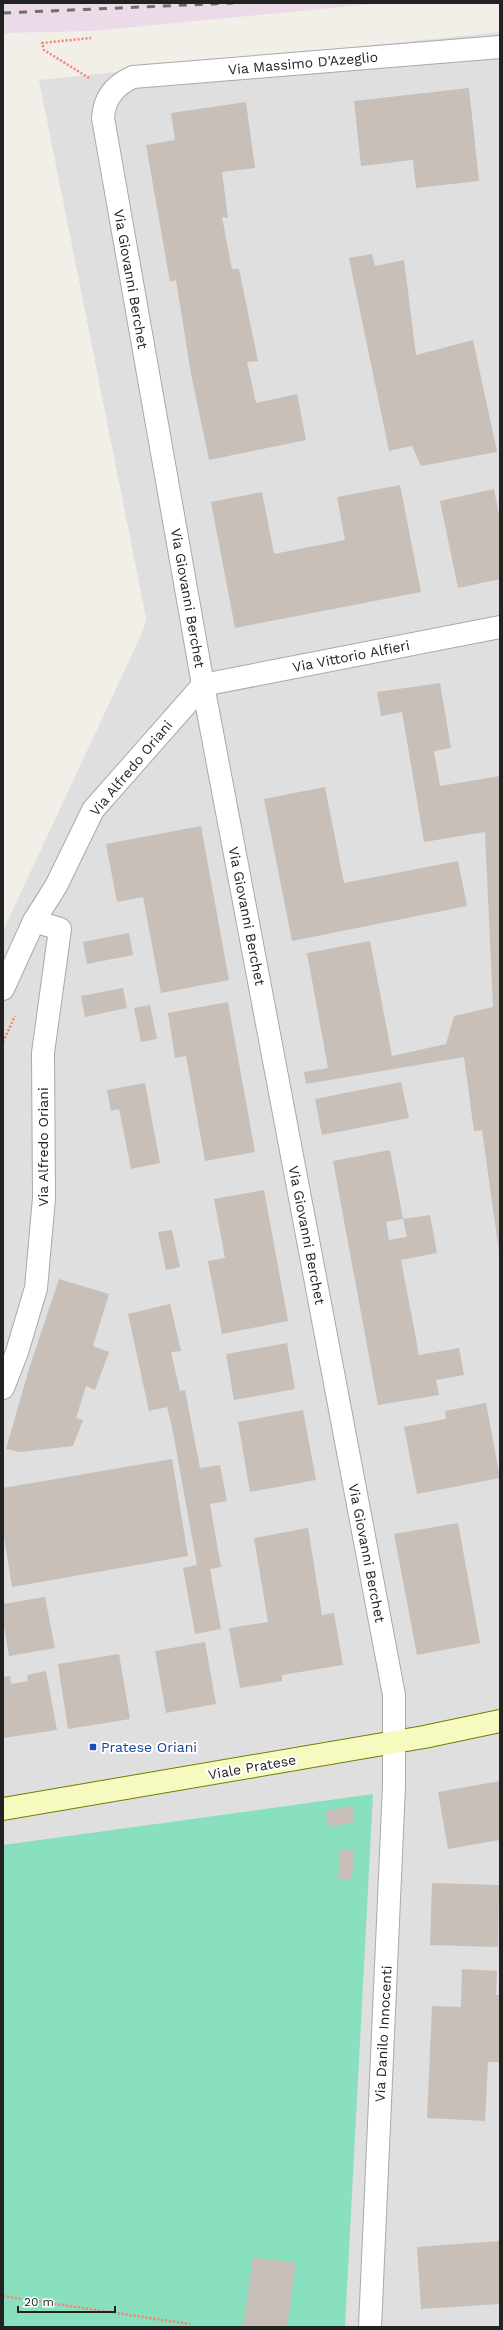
<svg xmlns="http://www.w3.org/2000/svg" width="503" height="2330" viewBox="0 0 503 2330" font-family="'Work Sans',sans-serif">
	<style>
		.residential { fill: #e0dfdf }
		.railway { fill: #ebdbe8 }
		.pitch { fill: #88e0be }
		.building { fill: #c7bfb8 }
		.lines { fill: none; stroke-linecap: round; stroke-linejoin: round }
		.street-casing { stroke: #a9a9a9; stroke-width: 24 }
		.secondary-casing { stroke: #707d05; stroke-width: 24 }
		.path { stroke: #fa8072; stroke-width: 2.5; stroke-dasharray: 2 2; stroke-linecap: butt }
		.street { stroke: #fff; stroke-width: 22 }
		.secondary { stroke: #f7fabf; stroke-width: 22 }
		.rail { stroke: #707070; stroke-width: 3; stroke-dasharray: 8 8; stroke-linecap: butt }
		.transit-dot { fill: #1a4fb4; stroke: #fff; stroke-width: 1.5 }
		.labels { text-anchor: middle; stroke-width: 4; stroke-linejoin: round; paint-order: stroke }
		.street-label { font-size: 14px; fill: #222; stroke: #fff }
		.transit-label { font-size: 14px; fill: #164399; stroke: #fff; text-anchor: start }
	</style>
	<rect width="100%" height="100%" fill="#f2efe9"/>
	<polygon class="residential" points="500,32 500,2327 3,2327 3,931 143,631 146,618 39,80"/>
	<polygon class="railway" points="3,3 383,3 92,31 3,33"/>
	<polygon class="pitch" points="373,1794 345,2327 3,2327 3,1845"/>
	<g class="building">
		<polygon points="469,88 479,181 416,188 413,160 361,166 354,101"/>
		<polygon points="246,102 255,168 222,172 228,218 222,217 232,269 239,269 258,361 247,362 256,403 297,394 306,440 209,460 191,374 176,280 170,282 146,145 175,140 171,113"/>
		<polygon points="372,254 375,266 404,260 416,355 473,340 497,452 421,466 412,446 389,451 349,258"/>
		<polygon points="400,485 421,592 235,628 211,502 262,492 274,554 345,540 337,497"/>
		<polygon points="494,489 500,521 500,579 458,588 440,501"/>
		<polygon points="440,683 451,748 434,751 440,786 500,776 500,1259 482,1130 474,1131 464,1057 306,1084 304,1072 328,1068 307,953 370,941 392,1056 446,1044 454,1016 493,1007 485,832 424,842 402,712 381,716 377,692"/>
		<polygon points="325,787 344,883 458,861 467,906 292,941 264,799"/>
		<polygon points="201,826 229,980 161,993 143,897 117,902 106,844"/>
		<polygon points="129,933 133,955 87,964 83,942"/>
		<polygon points="123,988 127,1008 85,1017 81,996"/>
		<polygon points="228,1002 255,1152 205,1161 186,1056 175,1058 168,1013"/>
		<polygon points="150,1005 157,1039 141,1042 134,1008"/>
		<polygon points="401,1082 409,1118 322,1135 315,1099"/>
		<polygon points="145,1083 160,1163 131,1169 119,1109 111,1111 107,1090"/>
		<polygon points="390,1150 403,1219 386,1222 389,1240 407,1237 403,1219 430,1215 437,1253 401,1260 419,1355 459,1348 464,1375 436,1380 439,1395 378,1405 333,1161"/>
		<polygon points="264,1190 288,1321 222,1334 208,1261 225,1258 214,1199"/>
		<polygon points="172,1230 180,1267 166,1270 158,1232"/>
		<polygon points="59,1279 109,1294 93,1346 109,1352 95,1390 86,1386 76,1418 83,1420 73,1446 20,1452 6,1449 29,1369"/>
		<polygon points="170,1304 181,1351 171,1352 180,1391 185,1390 200,1468 220,1465 227,1501 210,1504 221,1567 210,1569 221,1629 195,1634 183,1568 197,1565 172,1427 167,1407 149,1411 128,1314"/>
		<polygon points="287,1343 295,1389 234,1400 226,1354"/>
		<polygon points="486,1403 500,1478 417,1494 404,1427 446,1419 445,1411"/>
		<polygon points="303,1410 316,1480 250,1492 238,1422"/>
		<polygon points="172,1459 188,1556 12,1587 3,1531 3,1488"/>
		<polygon points="458,1523 480,1643 417,1655 394,1534"/>
		<polygon points="308,1528 322,1615 334,1613 343,1665 282,1675 282,1681 240,1688 229,1628 268,1622 254,1538"/>
		<polygon points="45,1597 55,1648 9,1656 3,1621 3,1604"/>
		<polygon points="205,1642 216,1704 166,1713 155,1651"/>
		<polygon points="119,1654 130,1719 68,1729 58,1664"/>
		<polygon points="46,1671 57,1730 3,1738 3,1677 10,1676 11,1684 28,1681 27,1675"/>
		<polygon points="500,1781 500,1840 448,1849 438,1792"/>
		<polygon points="352,1806 355,1822 328,1827 325,1811"/>
		<polygon points="340,1849 354,1850 352,1880 338,1879"/>
		<polygon points="432,1883 499,1885 498,1947 430,1945"/>
		<polygon points="462,1969 497,1971 496,1995 500,1995 500,2062 488,2062 485,2121 427,2118 432,2006 461,2007"/>
		<polygon points="500,2241 500,2304 421,2309 417,2247"/>
		<polygon points="253,2257 296,2263 287,2327 243,2327"/>
	</g>
	<g class="lines">
		<g class="street-casing">
			<g id="street">
				<polyline points="203,685 500,627"/>
				<polyline points="3,989 34,921 56,886 93,810 203,685"/>
				<polyline points="3,1388 17,1352 36,1288 44,1198 43,1053 60,929 34,921"/>
				<path d="M 370,2327 L 394,1786 L 394,1695 L 203,685 L 103,118 C 104,98 115,85 133,77 L 500,47"/>
			</g>
		</g>
		<g class="secondary-casing">
			<polyline id="secondary" points="3,1809 424,1737 500,1721"/>
		</g>
		<g class="path">
			<polyline points="89,78 44,50 42,43 91,38"/>
			<polyline points="3,1042 15,1016"/>
			<polyline points="3,2296 190,2324"/>
		</g>
		<use href="#street" class="street"/>
		<use href="#secondary" class="secondary"/>
		<polyline class="rail" points="3,13 233,3"/>
	</g>
	<rect class="transit-dot" x="89" y="1743" width="8" height="8" rx="2"/>
	<g class="labels">
		<g class="street-label">
			<text transform="translate(303 63) rotate(-5)" y="5">Via Massimo D'Azeglio</text>
			<text transform="translate(131 279) rotate(80)" y="5">Via Giovanni Berchet</text>
			<text transform="translate(188 598) rotate(80)" y="5">Via Giovanni Berchet</text>
			<text transform="translate(351 656) rotate(-11)" y="5">Via Vittorio Alfieri</text>
			<text transform="translate(131 768) rotate(-50)" y="5">Via Alfredo Oriani</text>
			<text transform="translate(247 916) rotate(79)" y="5">Via Giovanni Berchet</text>
			<text transform="translate(43 1147) rotate(-90)" y="5">Via Alfredo Oriani</text>
			<text transform="translate(307 1235) rotate(79)" y="5">Via Giovanni Berchet</text>
			<text transform="translate(367 1553) rotate(79)" y="5">Via Giovanni Berchet</text>
			<text transform="translate(252 1767) rotate(-10)" y="5">Viale Pratese</text>
			<text transform="translate(383 2034) rotate(-87)" y="5">Via Danilo Innocenti</text>
		</g>
		<g class="transit-label">
			<text x="101" y="1752">Pratese Oriani</text>
		</g>
	</g>
	<rect width="503" height="2330" fill="none" stroke="#222222" stroke-width="8"/>
	<path d="M18 2306v6h97v-6" fill="none" stroke="#222222" stroke-width="2"/>
	<text x="24" y="2306" font-size="12" fill="#222222" stroke="#ffffff" stroke-width="3" paint-order="stroke">20 m</text>
</svg>
